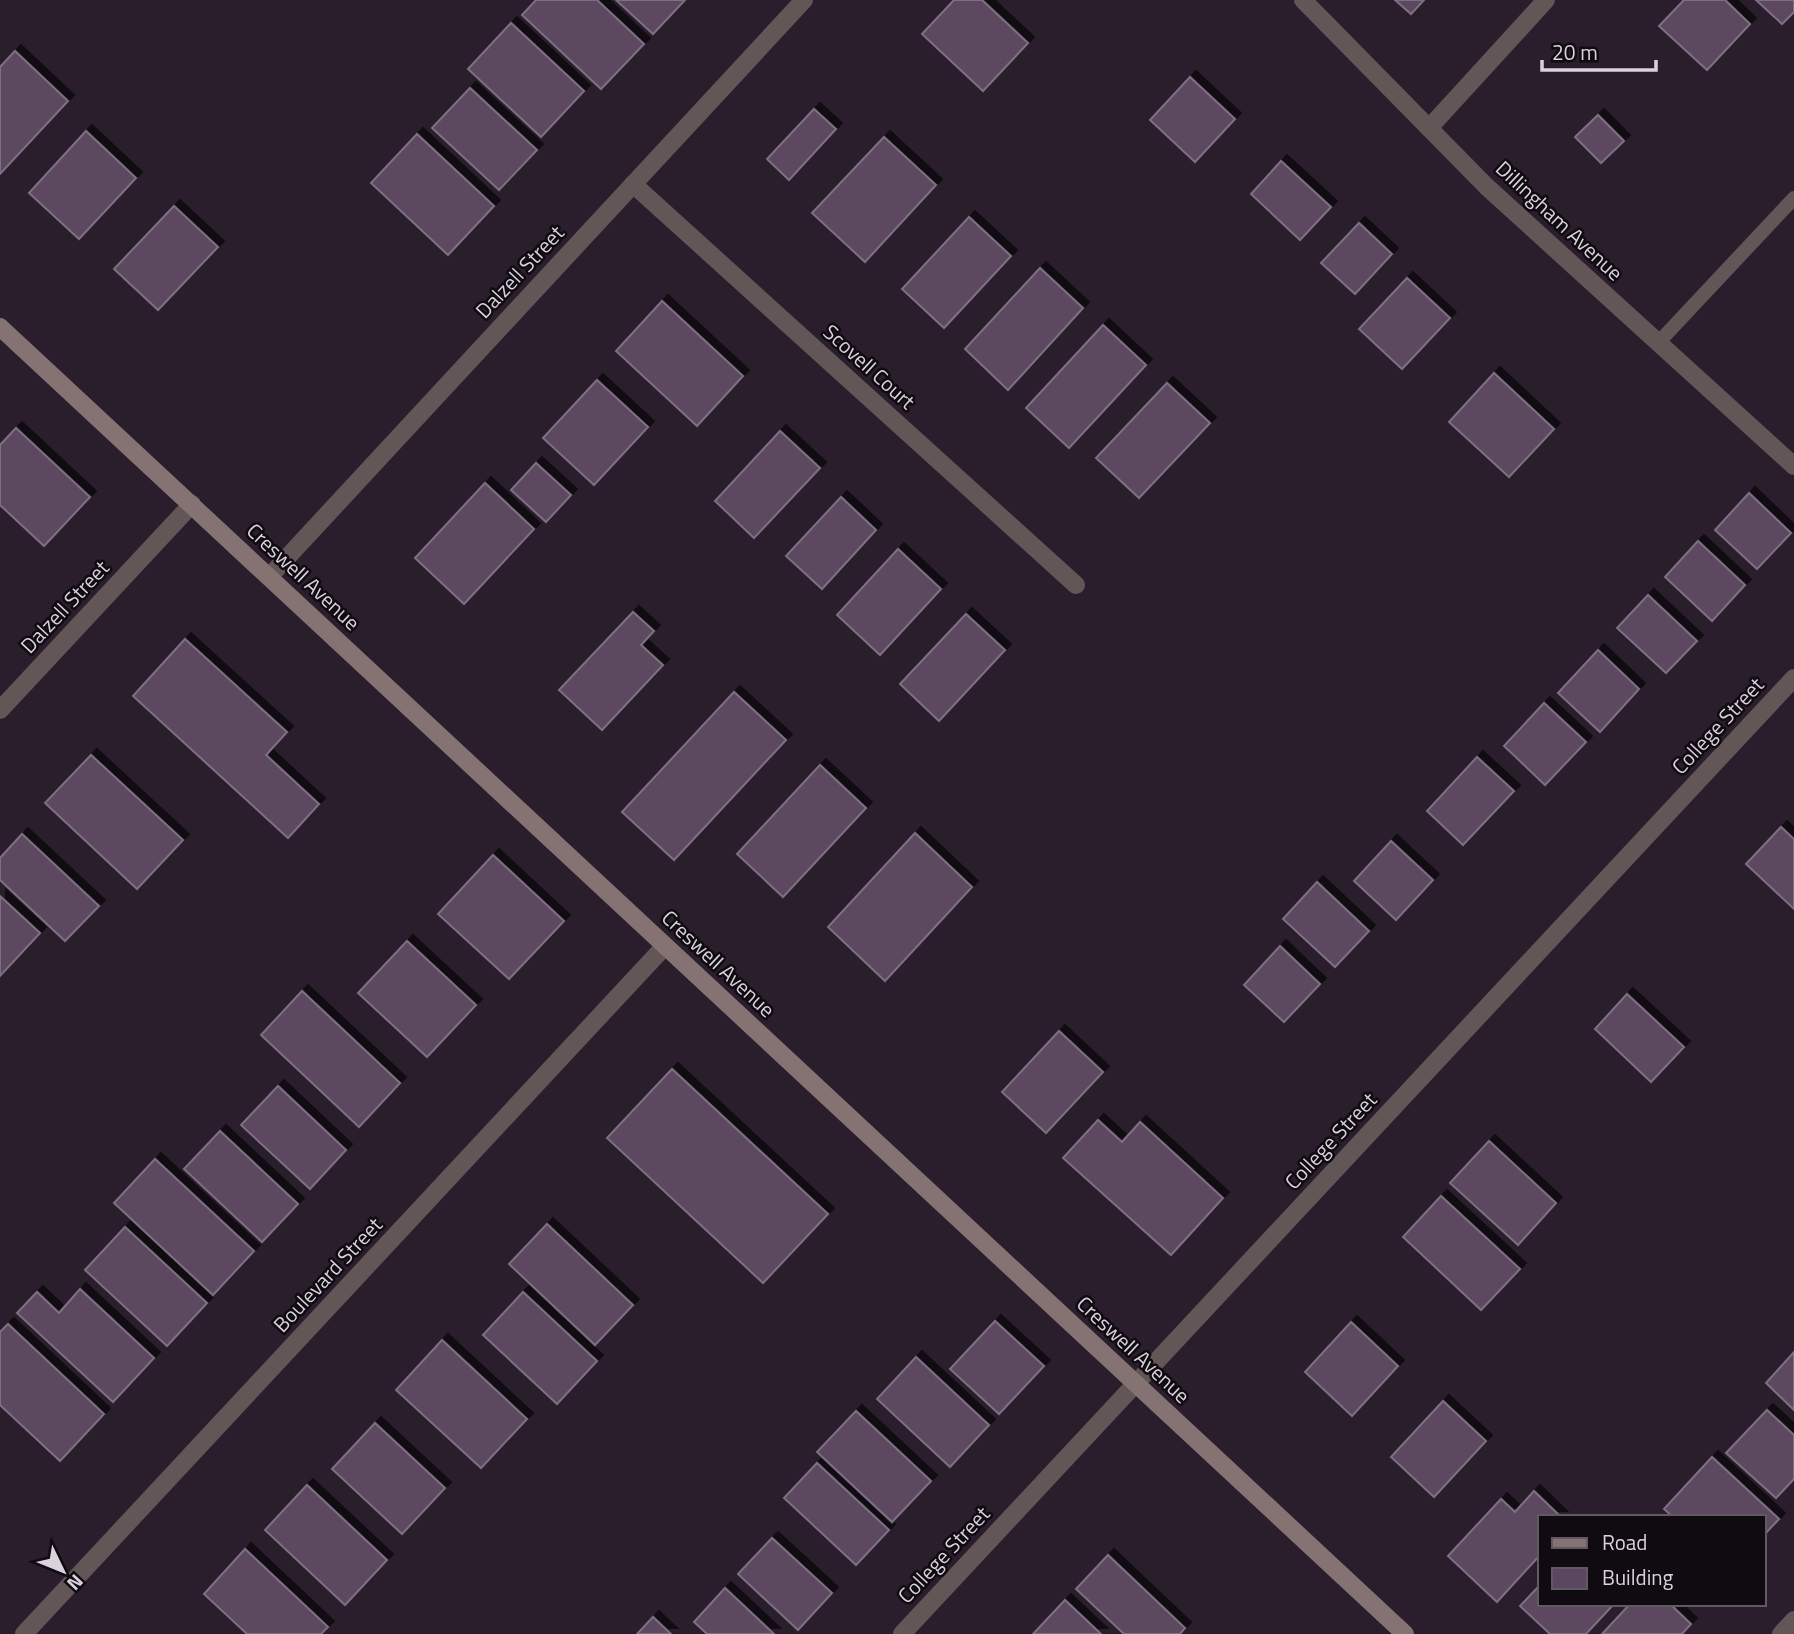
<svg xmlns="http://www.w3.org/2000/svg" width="1794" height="1634" viewBox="0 0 1794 1634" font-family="'Titillium Web',sans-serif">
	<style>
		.building { fill: #5b4860; stroke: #7e6f82; stroke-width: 2; filter: url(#shadow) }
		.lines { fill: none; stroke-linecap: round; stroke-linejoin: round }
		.lane { stroke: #625656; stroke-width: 14 }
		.street { stroke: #625656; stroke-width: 18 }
		.secondary { stroke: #857373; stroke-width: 18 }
		.labels { text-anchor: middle; stroke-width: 5; stroke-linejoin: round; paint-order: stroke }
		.street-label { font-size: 21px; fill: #dad2dc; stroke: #100a11 }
	</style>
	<defs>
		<filter id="shadow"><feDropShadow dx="6" dy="-6" stdDeviation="0" flood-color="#0009"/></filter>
	</defs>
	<rect width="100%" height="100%" fill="#2a1e2d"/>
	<g class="building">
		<polygon points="536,0 597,0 644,44 601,89 522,15"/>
		<polygon points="616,0 685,0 653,34"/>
		<polygon points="954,0 982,0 1028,43 983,91 922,34"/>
		<polygon points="1395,0 1424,0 1411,14"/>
		<polygon points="1684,0 1725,0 1750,24 1707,70 1659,26"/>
		<polygon points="1756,0 1794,0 1794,12 1782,24"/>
		<polygon points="511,23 584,91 541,137 468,69"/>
		<polygon points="15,51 68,101 0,174 0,67"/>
		<polygon points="1190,77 1235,119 1195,162 1150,120"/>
		<polygon points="470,88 537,150 499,190 432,128"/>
		<polygon points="814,109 836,129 789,180 767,159"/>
		<polygon points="1598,115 1624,141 1601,163 1575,137"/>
		<polygon points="86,131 136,178 79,239 29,193"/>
		<polygon points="417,134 494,206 448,255 371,183"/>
		<polygon points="884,137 936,185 865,262 812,213"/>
		<polygon points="1281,161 1331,207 1300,240 1251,194"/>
		<polygon points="174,206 218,247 158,310 114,269"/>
		<polygon points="969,217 1011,256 944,328 902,289"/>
		<polygon points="1359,223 1392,254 1355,294 1321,263"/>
		<polygon points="1040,268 1083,308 1008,390 965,349"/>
		<polygon points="1407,278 1450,318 1402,369 1359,329"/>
		<polygon points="662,301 743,376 697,426 616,351"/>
		<polygon points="1103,325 1146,365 1069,448 1026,408"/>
		<polygon points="1494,373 1554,429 1509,477 1449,422"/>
		<polygon points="597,380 648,427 594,485 543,438"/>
		<polygon points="1167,383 1210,423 1139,498 1096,458"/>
		<polygon points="16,428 90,497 44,546 0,505 0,445"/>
		<polygon points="780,431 820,468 754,538 715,501"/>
		<polygon points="536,463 571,495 546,522 511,490"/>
		<polygon points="485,483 534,529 464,604 415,558"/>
		<polygon points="1749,493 1791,533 1757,569 1715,530"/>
		<polygon points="841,497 876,530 822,589 786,556"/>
		<polygon points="1698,541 1745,585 1712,621 1665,577"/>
		<polygon points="898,549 941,589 880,655 837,615"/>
		<polygon points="1648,595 1697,641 1666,673 1617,628"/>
		<polygon points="633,612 654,631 641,645 663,665 602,730 559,690"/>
		<polygon points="966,614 1005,650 939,721 900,684"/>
		<polygon points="185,639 287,732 266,755 319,804 288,838 133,696"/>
		<polygon points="1598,650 1639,689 1600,732 1558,693"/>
		<polygon points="734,692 786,740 674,860 622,812"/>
		<polygon points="1544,703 1586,742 1545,785 1504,746"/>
		<polygon points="91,755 183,840 137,889 45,803"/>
		<polygon points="1477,757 1514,791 1463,845 1427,811"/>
		<polygon points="820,765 866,808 783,897 737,854"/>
		<polygon points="1781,827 1794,839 1794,909 1746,864"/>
		<polygon points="915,833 972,887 885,981 828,927"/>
		<polygon points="22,834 99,906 65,941 0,880 0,858"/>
		<polygon points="1391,841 1433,880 1396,920 1354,881"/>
		<polygon points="493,855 564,921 509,979 438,914"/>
		<polygon points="1317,882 1369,931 1335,967 1283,919"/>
		<polygon points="0,896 40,933 0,976"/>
		<polygon points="407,941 476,1005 427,1057 358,993"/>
		<polygon points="1280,946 1320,984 1284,1022 1244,985"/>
		<polygon points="302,991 400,1083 359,1127 261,1035"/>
		<polygon points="1627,994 1684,1047 1651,1082 1595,1029"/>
		<polygon points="1059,1031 1103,1072 1046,1133 1002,1092"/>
		<polygon points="672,1069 828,1214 763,1283 607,1138"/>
		<polygon points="278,1086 346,1150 310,1189 241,1125"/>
		<polygon points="1098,1120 1122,1142 1140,1122 1223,1198 1171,1255 1063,1158"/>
		<polygon points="220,1131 298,1204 262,1242 184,1169"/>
		<polygon points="1489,1141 1556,1203 1518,1245 1450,1183"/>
		<polygon points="155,1159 254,1251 213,1295 114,1203"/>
		<polygon points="1441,1196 1520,1269 1481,1310 1403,1237"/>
		<polygon points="547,1224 633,1305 595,1345 509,1264"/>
		<polygon points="125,1227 207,1303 167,1346 85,1270"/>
		<polygon points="80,1289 154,1358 113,1402 17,1313 37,1292 59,1313"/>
		<polygon points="523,1292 597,1361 557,1404 483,1335"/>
		<polygon points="995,1321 1044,1366 999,1414 950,1369"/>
		<polygon points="1351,1322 1398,1366 1352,1416 1305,1372"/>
		<polygon points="8,1324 104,1414 60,1461 0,1405 0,1332"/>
		<polygon points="442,1340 527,1419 481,1468 396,1390"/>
		<polygon points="1794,1352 1794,1410 1766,1383"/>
		<polygon points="916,1357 989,1425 950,1467 877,1399"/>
		<polygon points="1443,1401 1486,1441 1434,1497 1391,1457"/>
		<polygon points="1767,1410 1794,1435 1794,1479 1776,1498 1726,1453"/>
		<polygon points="856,1411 931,1481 892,1522 817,1452"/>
		<polygon points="375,1423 445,1488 402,1534 332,1469"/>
		<polygon points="1712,1457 1779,1519 1764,1535 1764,1517 1673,1517 1664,1509"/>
		<polygon points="817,1463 889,1530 856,1565 784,1498"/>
		<polygon points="307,1485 387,1560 345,1605 265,1530"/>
		<polygon points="1534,1491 1561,1517 1540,1517 1540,1555 1497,1602 1448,1556 1501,1499 1515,1512"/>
		<polygon points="772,1538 832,1593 798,1630 738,1574"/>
		<polygon points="245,1549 328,1627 321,1634 247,1634 204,1594"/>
		<polygon points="1108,1555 1185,1628 1180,1634 1124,1634 1076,1589"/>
		<polygon points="1540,1585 1540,1604 1614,1604 1586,1634 1550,1634 1520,1606"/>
		<polygon points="725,1588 774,1634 707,1634 694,1622"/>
		<polygon points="1065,1600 1101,1634 1033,1634"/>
		<polygon points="1630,1604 1670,1604 1691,1624 1682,1634 1602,1634"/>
		<polygon points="653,1617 671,1634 637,1634"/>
	</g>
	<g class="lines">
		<polyline class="lane" points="1658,343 1794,198"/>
		<g class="street">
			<polyline points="1303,0 1487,187 1794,466"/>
			<polyline points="1429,128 1546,0"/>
			<polyline points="633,184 1076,585"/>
			<polyline points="269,577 804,0"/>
			<polyline points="0,710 192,504"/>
			<polyline points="24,1634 665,946"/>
			<polyline points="902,1634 1794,678"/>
			<polyline points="1781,1634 1794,1620"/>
		</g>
		<polyline class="secondary" points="0,327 1405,1634"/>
	</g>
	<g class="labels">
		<g class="street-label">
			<text transform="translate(1559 221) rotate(43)" y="7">Dillingham Avenue</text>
			<text transform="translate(520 272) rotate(-47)" y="7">Dalzell Street</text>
			<text transform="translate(869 367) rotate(42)" y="7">Scovell Court</text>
			<text transform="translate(303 577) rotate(43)" y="7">Creswell Avenue</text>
			<text transform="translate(65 607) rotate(-47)" y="7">Dalzell Street</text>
			<text transform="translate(1718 726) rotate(-47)" y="7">College Street</text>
			<text transform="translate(718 964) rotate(43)" y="7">Creswell Avenue</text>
			<text transform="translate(1331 1141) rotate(-47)" y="7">College Street</text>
			<text transform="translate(328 1275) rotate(-47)" y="7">Boulevard Street</text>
			<text transform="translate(1133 1350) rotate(43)" y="7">Creswell Avenue</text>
			<text transform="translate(944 1555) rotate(-47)" y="7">College Street</text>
		</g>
	</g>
	<rect x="1538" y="1515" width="228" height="91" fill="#100a11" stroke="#615a62" stroke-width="2"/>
	<rect x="1552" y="1538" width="35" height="10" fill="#857373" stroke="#615a62" stroke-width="2"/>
	<text x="1602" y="1550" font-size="21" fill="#dad2dc">Road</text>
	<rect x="1552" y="1568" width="35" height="21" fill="#5b4860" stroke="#615a62" stroke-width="2"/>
	<text x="1602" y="1585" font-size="21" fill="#dad2dc">Building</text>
	<g transform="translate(63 1571) rotate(133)" stroke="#100a11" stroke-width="5" paint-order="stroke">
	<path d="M0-5L12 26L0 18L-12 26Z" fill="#dad2dc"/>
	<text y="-10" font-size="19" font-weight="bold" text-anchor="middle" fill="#dad2dc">N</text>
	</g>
	<path d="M1542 60v10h114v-10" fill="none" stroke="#dad2dc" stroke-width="3.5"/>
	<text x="1552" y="60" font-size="21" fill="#dad2dc" stroke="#100a11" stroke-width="5" paint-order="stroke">20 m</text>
</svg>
